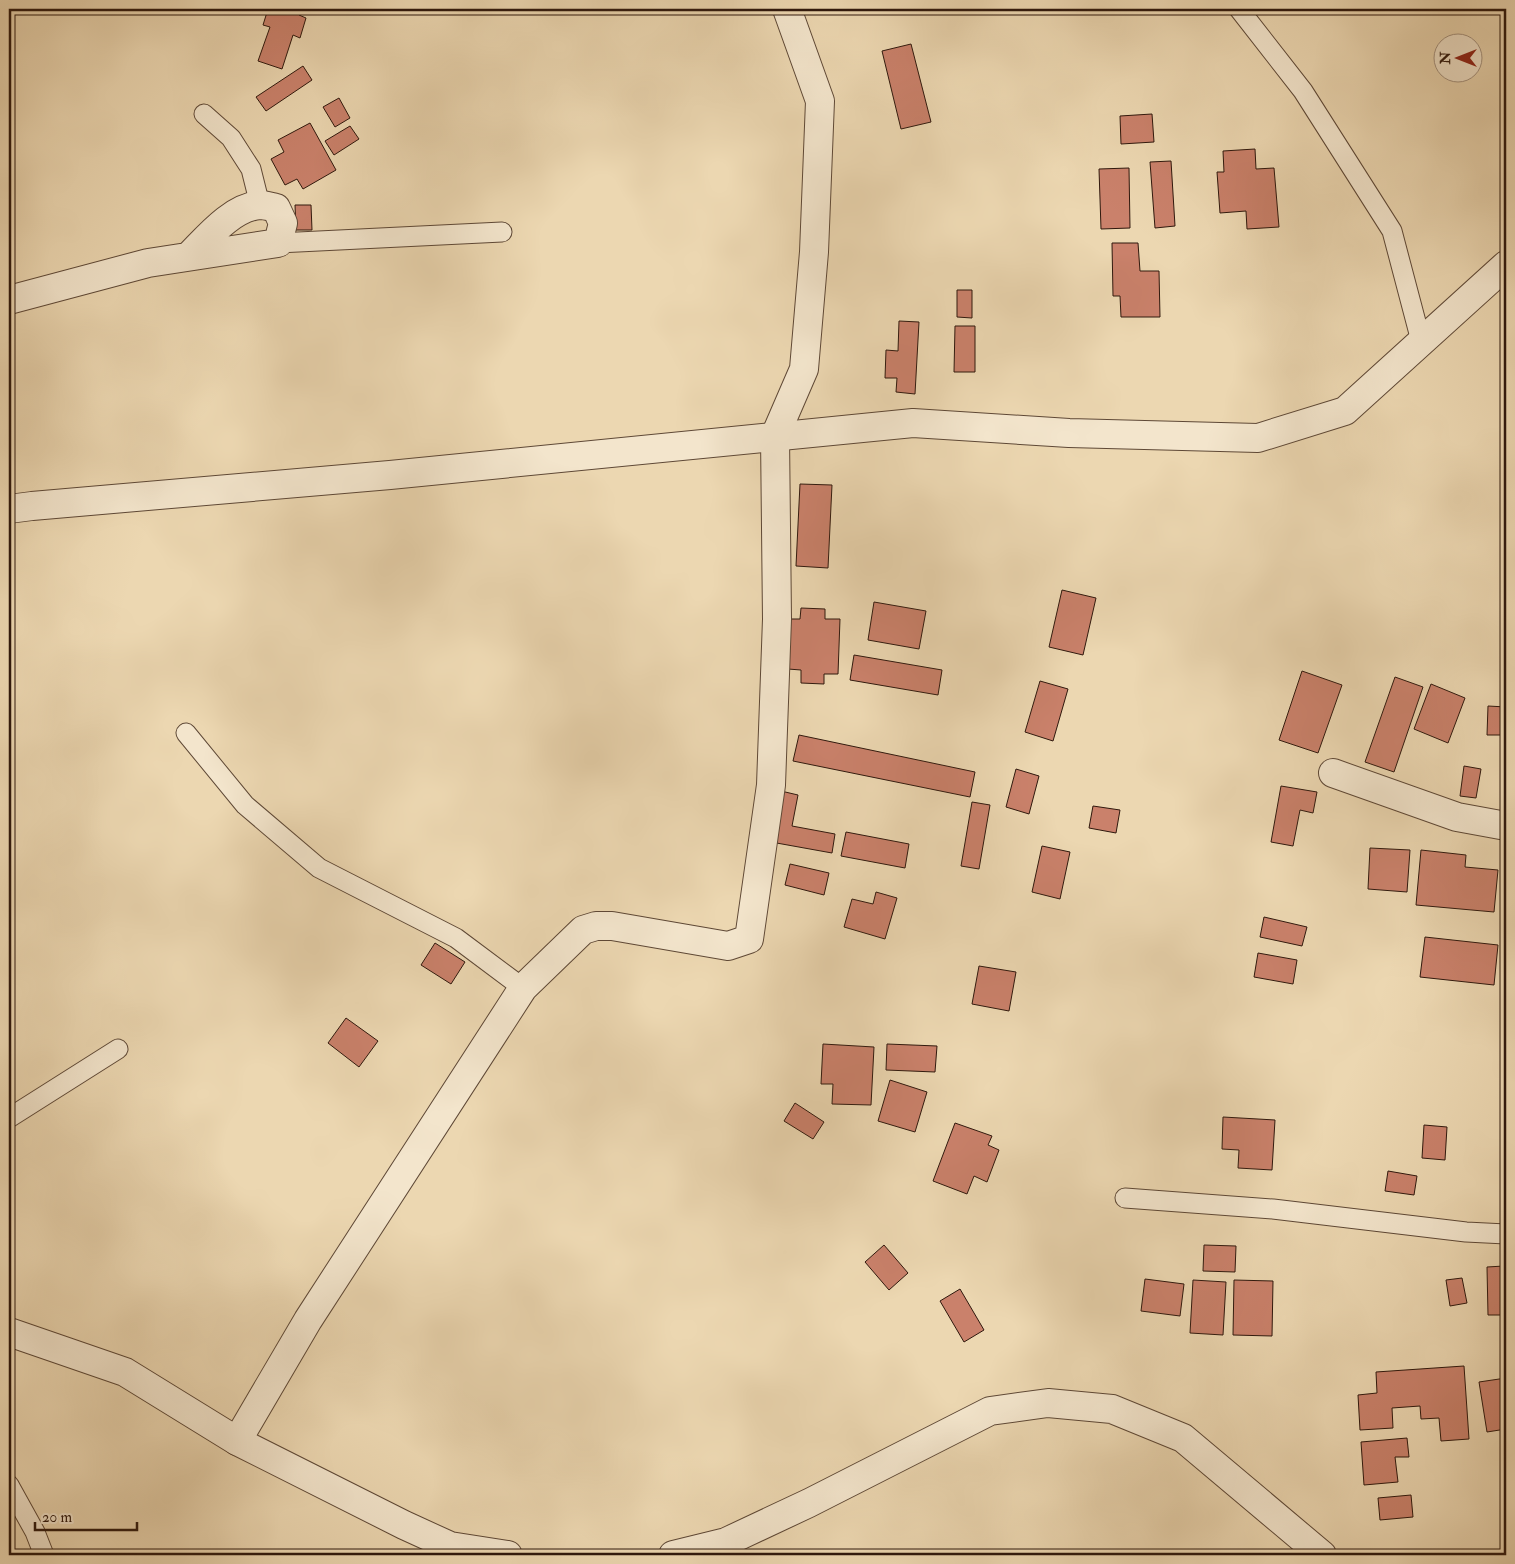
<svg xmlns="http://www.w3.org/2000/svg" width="1515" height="1564" viewBox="0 0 1515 1564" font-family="'IM FELL Double Pica',serif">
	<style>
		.building { fill: #ca816b; stroke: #2f180d }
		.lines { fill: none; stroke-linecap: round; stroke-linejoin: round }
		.lane-casing { stroke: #5e4836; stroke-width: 21 }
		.street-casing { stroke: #5e4836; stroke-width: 30 }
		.lane { stroke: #f3e5cc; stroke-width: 19 }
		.street { stroke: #f3e5cc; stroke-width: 28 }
	</style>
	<rect width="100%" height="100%" fill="#ecd7b1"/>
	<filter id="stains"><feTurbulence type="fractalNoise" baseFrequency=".004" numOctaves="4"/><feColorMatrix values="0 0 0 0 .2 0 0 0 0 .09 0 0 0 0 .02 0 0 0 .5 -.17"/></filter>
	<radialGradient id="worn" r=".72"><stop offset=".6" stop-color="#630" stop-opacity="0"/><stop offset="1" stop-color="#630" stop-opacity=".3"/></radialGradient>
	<g class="building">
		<polygon points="268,9 301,9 299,15 306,18 300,38 293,35 282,69 258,61 270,27 263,25"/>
		<polygon points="911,44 931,122 901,129 882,51"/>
		<polygon points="303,66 312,80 266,111 256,97"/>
		<polygon points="339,98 350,118 335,127 323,107"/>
		<polygon points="1152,114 1154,142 1121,144 1120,116"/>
		<polygon points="310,123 336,170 303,189 297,179 285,185 271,159 284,152 278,140"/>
		<polygon points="350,126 359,139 334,155 325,141"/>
		<polygon points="1255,149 1256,169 1274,168 1279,227 1247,229 1246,211 1220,213 1217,172 1224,172 1223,151"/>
		<polygon points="1171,161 1175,226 1155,228 1150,162"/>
		<polygon points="1129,168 1130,228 1101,229 1099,169"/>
		<polygon points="295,205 311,205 312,230 296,230"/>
		<polygon points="1112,243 1138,243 1140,271 1159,271 1160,317 1121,317 1120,296 1113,296"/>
		<polygon points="957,290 972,290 972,318 957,317"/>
		<polygon points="899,321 919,322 915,394 896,392 897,378 885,378 886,350 898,351"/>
		<polygon points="955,326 975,326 975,372 954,372"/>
		<polygon points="800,484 832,485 828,568 796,566"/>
		<polygon points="1062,590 1096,598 1083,655 1049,647"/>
		<polygon points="874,602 926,611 919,649 868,640"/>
		<polygon points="801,608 825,609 825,619 840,619 838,674 824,674 824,684 801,683 801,670 788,669 790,619 800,619"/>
		<polygon points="854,655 942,670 938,695 850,680"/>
		<polygon points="1302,671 1342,685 1318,753 1279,740"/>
		<polygon points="1395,677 1423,687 1394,772 1365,762"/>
		<polygon points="1040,681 1068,689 1053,741 1025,732"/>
		<polygon points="1431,684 1465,698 1448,743 1414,729"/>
		<polygon points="1488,706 1506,707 1506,735 1487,735"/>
		<polygon points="799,735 975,772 970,797 793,761"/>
		<polygon points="1464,766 1481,769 1476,798 1460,796"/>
		<polygon points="1016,769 1039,776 1029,814 1006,807"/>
		<polygon points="1281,786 1317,792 1313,813 1300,810 1293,846 1271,842"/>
		<polygon points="781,791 798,795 792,826 835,834 832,853 771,842"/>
		<polygon points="972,802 990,805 979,869 961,866"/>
		<polygon points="1093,806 1120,810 1116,833 1089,828"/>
		<polygon points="846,832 909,844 905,868 841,856"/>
		<polygon points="1042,846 1070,852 1060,899 1032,892"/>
		<polygon points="1370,848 1410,850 1407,892 1368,889"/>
		<polygon points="1421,850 1466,855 1465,867 1498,870 1494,912 1416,905"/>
		<polygon points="790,864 829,873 824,895 785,885"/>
		<polygon points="876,892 897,898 885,939 844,927 852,899 873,904"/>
		<polygon points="1264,917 1307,927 1302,946 1260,937"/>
		<polygon points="1425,937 1498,945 1494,985 1420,977"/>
		<polygon points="435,943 465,962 451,984 421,965"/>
		<polygon points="1258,953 1297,960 1293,984 1254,977"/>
		<polygon points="979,966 1016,972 1009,1011 972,1004"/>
		<polygon points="346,1018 378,1041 359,1067 328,1043"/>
		<polygon points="823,1044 874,1047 871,1105 832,1104 833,1084 821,1084"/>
		<polygon points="887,1044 937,1046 935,1072 886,1070"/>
		<polygon points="890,1080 927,1092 915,1132 878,1121"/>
		<polygon points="795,1103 824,1122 813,1139 784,1121"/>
		<polygon points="1223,1117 1275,1120 1272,1170 1238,1168 1239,1150 1222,1149"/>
		<polygon points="955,1123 992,1136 988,1145 999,1150 987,1182 974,1176 967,1194 933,1181"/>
		<polygon points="1424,1125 1447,1127 1445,1160 1422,1158"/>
		<polygon points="1388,1171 1417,1176 1414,1195 1385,1191"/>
		<polygon points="884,1245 908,1273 889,1290 865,1262"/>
		<polygon points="1204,1245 1236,1246 1235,1272 1203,1271"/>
		<polygon points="1506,1246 1506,1315 1488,1315 1487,1267 1504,1266 1503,1247"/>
		<polygon points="1462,1278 1467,1303 1450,1306 1446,1280"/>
		<polygon points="1145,1279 1184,1284 1180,1316 1141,1311"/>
		<polygon points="1193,1280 1226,1282 1223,1335 1190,1333"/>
		<polygon points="1234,1280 1273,1281 1272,1336 1233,1335"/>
		<polygon points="960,1289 984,1330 964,1342 940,1301"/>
		<polygon points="1464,1366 1469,1439 1441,1441 1439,1418 1421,1419 1420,1406 1392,1408 1393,1428 1360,1430 1358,1395 1377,1393 1376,1372"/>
		<polygon points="1506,1378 1506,1429 1487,1432 1479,1382"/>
		<polygon points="1407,1438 1409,1457 1395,1457 1398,1482 1364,1485 1361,1442"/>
		<polygon points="1411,1495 1413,1517 1380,1520 1378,1498"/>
	</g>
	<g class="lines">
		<g class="lane-casing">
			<g id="lane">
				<polyline points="1239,9 1303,91 1392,231 1421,341"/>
				<polyline points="204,114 231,138 251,169 260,205"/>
				<polyline points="278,243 502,232"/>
				<polyline points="186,733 245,805 319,868 456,938 523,988"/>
				<polyline points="9,1118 118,1049"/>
				<polyline points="1125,1198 1273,1209 1466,1232 1506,1234"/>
				<polyline points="9,1485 35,1532 44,1555"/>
			</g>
		</g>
		<g class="street-casing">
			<g id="street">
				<path d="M 9,300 L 148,263 L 278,243 L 283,223 L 276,208 C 271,207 265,205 260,205 C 232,207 207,238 189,256"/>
				<polyline points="9,509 32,506 390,475 913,423 1069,433 1258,438 1345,411 1506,265"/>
				<polyline points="1333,773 1457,817 1506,826"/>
				<polyline points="9,1332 125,1372 237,1441 404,1525 450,1546 508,1555"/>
				<polyline points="237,1441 308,1320 523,988 583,930 596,926 612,926 728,946 749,939 771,785 777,619 775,436 804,369 814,252 820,101 787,9"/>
				<polyline points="673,1555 726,1542 809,1503 990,1411 1048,1403 1112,1409 1183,1438 1322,1555"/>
			</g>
		</g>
		<use href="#lane" class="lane"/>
		<use href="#street" class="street"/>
	</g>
	<rect width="1515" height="1564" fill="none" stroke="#ecd7b1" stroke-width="30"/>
	<rect x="10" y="10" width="1495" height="1544" fill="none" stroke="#2f180d" stroke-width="2.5"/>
	<rect x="15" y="15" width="1485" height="1534" fill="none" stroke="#2f180d"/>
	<g transform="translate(1458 58) rotate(270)"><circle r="24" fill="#f3e5cc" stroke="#a59380"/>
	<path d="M0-4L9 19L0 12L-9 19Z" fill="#8f2418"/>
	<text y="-8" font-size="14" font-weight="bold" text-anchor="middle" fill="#2f180d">N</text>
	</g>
	<path d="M35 1522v8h102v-8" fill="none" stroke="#2f180d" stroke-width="2.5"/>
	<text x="42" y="1522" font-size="15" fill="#2f180d" stroke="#f3e5cc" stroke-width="4" paint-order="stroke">20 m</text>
	<rect width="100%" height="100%" filter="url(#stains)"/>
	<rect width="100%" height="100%" fill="url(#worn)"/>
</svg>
